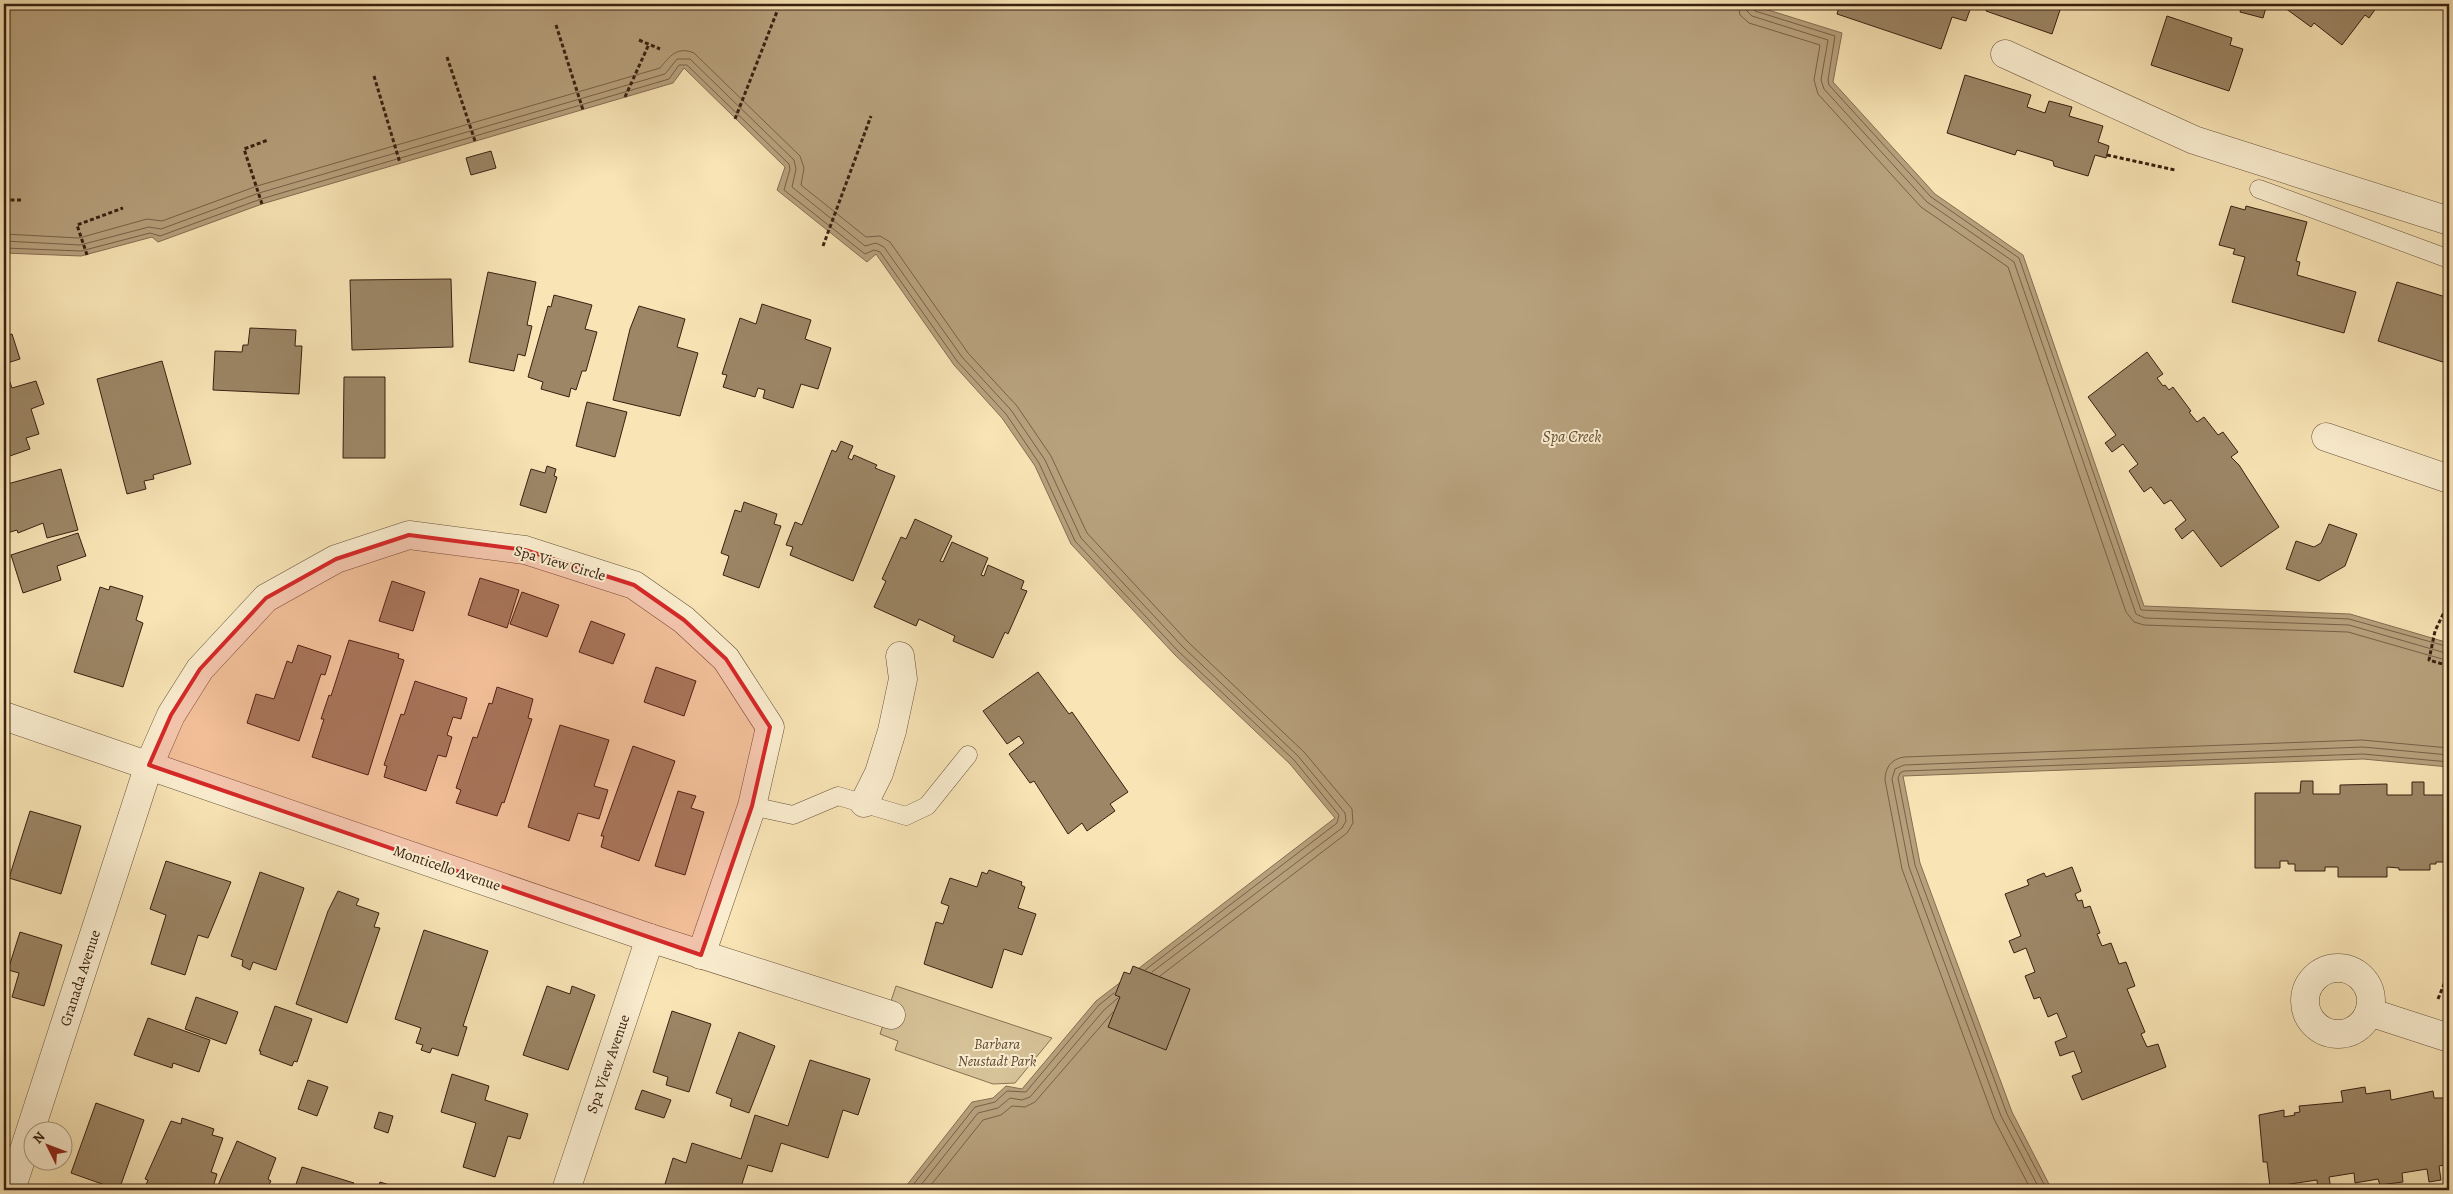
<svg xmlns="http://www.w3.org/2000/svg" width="2453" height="1194" viewBox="0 0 2453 1194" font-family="Alegreya,serif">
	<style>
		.green { fill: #d7c399; stroke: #887255 }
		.water { fill: #b7a17d; stroke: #846d52 }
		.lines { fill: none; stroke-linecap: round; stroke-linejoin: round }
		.shore { stroke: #786047; stroke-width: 1 }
		.building { fill: #9c8666; stroke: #382011 }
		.service-casing { stroke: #68513a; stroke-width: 19 }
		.minor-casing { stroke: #68513a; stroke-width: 29 }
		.path { stroke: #382011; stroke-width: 3; stroke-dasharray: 4 2.5; stroke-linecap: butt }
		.service { stroke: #faedcf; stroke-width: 18 }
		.minor { stroke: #faedcf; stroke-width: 28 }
		.marked { fill: #d62828; fill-opacity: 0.2; stroke: #d62828; stroke-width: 4; stroke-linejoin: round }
		.labels { text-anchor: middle; stroke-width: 4; stroke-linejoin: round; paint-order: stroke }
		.street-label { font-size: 15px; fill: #382011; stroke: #faedcf }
		.park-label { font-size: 15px; font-style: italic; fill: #604933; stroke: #faedcf }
		.water-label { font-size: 16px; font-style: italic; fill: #644d37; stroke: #faedcf }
	</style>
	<rect width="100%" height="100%" fill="#f8e4b5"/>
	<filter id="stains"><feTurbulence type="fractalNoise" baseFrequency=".004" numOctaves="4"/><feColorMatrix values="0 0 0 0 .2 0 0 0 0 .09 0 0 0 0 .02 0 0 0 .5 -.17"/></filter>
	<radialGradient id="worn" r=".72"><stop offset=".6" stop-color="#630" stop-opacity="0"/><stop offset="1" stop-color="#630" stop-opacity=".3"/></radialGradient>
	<polygon class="green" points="896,986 1052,1038 1015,1083 993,1084 895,1050 898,1041 880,1034"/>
	<polygon class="water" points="4,4 1749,4 1842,33 1833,82 1935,194 2023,255 2144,606 2350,614 2449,643 2449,767 2363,759 1903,776 1920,863 2012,1112 2052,1190 903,1190 972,1102 993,1098 1006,1086 1022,1089 1096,1001 1335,818 1290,764 1175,655 1071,544 1035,466 1002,418 954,365 876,254 867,262 777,190 785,167 684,68 673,83 262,204 158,242 152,237 81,256 4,253"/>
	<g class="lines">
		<g class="shore">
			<polyline points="1738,4 1740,15 1749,23 1820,45 1814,80 1818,94 1921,207 2008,267 2126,612 2134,622 2144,625 2348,632 2449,661"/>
			<polyline points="1745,4 1747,11 1752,16 1828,40 1821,80 1824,89 1927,202 2014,262 2136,614 2145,618 2349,625 2449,654"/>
			<polyline points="1751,4 1755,11 1835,36 1828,80 1829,85 1931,197 2019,258 2141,610 2349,619 2449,647"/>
			<path d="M 4,234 L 79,238 L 147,219 L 162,221 L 257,186 L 660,68 C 670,56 677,46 694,53 L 800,156 L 804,168 L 801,185 L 866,237 L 880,236 L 890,242 L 968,353 L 1017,406 L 1051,456 L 1087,533 L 1188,642 L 1304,752 L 1352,809 L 1353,823 L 1347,833 L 1160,976"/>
			<polyline points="4,241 80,245 149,227 161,229 259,193 665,74 677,59 690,59 794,160 796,169 792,187 865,246 876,243 884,247 962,357 1011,410 1045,460 1081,538 1183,647 1298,756 1345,813 1346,821 1342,828 1152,972"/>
			<polyline points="4,248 81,251 150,233 160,236 261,199 669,79 679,65 687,65 789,164 790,169 784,190 865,254 874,250 880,252 957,361 1006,414 1039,463 1075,541 1178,651 1294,760 1339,815 1337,823 1145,970"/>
			<polyline points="909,1190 975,1107 995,1102 1007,1091 1026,1092 1099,1005 1114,993"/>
			<polyline points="917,1190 978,1113 998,1108 1010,1098 1022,1100 1030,1097 1104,1010 1118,998"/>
			<polyline points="927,1190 983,1120 1001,1115 1012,1106 1025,1107 1035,1102 1113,1012"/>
			<path d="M 2031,1190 L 1994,1119 L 1902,869 L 1885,780 C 1885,768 1891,759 1904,757 L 2362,740 L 2449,748"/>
			<polyline points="2040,1190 2001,1116 1909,867 1892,779 1895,769 1904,765 2363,747 2449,755"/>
			<polyline points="2047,1190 2007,1114 1915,865 1898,778 1900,773 1904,771 2363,754 2449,762"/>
		</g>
	</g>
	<g class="building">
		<polygon points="1840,4 1970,4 1971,7 1966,21 1952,17 1941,49 1837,14"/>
		<polygon points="1988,4 2062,4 2052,34 1986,11"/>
		<polygon points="2242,4 2267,4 2263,18 2240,12"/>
		<polygon points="2289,4 2379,4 2369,18 2365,15 2342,45 2314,23 2311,27 2285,8"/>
		<polygon points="2167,16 2232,38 2230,45 2243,49 2229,91 2151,65"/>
		<polygon points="1965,75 2031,95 2027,107 2045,113 2049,101 2072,107 2069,116 2103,126 2098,142 2109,146 2106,158 2095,155 2088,176 2054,166 2053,161 2017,150 2015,155 1947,133"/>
		<polygon points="491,151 496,168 471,175 466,158"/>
		<polygon points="2231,206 2245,210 2246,206 2307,222 2296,261 2300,262 2297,275 2356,292 2344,333 2232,302 2245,257 2233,254 2235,249 2219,245"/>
		<polygon points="488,272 536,282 527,325 532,326 525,356 518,354 514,371 469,362"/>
		<polygon points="451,279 453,347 352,350 350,280"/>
		<polygon points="2397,282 2449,298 2449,364 2378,341"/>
		<polygon points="554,295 592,305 585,329 597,332 586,371 582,371 576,390 571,388 569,397 541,389 543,382 528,377 548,306 551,307"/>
		<polygon points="762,304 811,320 805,339 831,348 818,389 801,384 793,408 763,398 765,390 758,388 755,397 723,387 727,375 722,374 740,318 756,324"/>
		<polygon points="639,306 685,319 677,347 698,353 680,416 613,400 630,329"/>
		<polygon points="250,328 296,330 295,346 302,346 299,394 213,390 215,351 242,352 243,345 248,345"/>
		<polygon points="12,334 20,359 4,364 4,336"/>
		<polygon points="2147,352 2163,374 2157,378 2163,386 2165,385 2169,390 2173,387 2191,411 2189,412 2197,422 2204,417 2218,435 2223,432 2238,452 2231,457 2239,465 2279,527 2221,567 2193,530 2182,539 2175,529 2186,520 2171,500 2164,504 2151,487 2144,492 2129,471 2138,464 2123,444 2112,452 2105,443 2116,435 2088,397"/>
		<polygon points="162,361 191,464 153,475 154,479 144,481 146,489 127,494 97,379"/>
		<polygon points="4,365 12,388 36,381 44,404 31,409 39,434 26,438 30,449 4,458"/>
		<polygon points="344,377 385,377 385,458 343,458"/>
		<polygon points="587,402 627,412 615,457 576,446"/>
		<polygon points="841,441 853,446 848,458 852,460 854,455 877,465 875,468 895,476 853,581 790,555 793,547 786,545 795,522 802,525 832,450 836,452"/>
		<polygon points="547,466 556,469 554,476 557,477 546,513 520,505 531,469 545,473"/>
		<polygon points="61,469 78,530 47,538 43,523 18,533 17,530 4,534 4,485"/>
		<polygon points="744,502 777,514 774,524 781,526 759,588 723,575 729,556 721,553 735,510 741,512"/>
		<polygon points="915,519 952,536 940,561 943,562 952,542 988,558 981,575 984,576 988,565 1024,581 1021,589 1027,591 1008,634 1005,632 993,658 953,641 955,636 919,619 916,626 874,607 886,581 882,579 901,537 906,539"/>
		<polygon points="2329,524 2357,534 2345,566 2319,581 2286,569 2296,541 2314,547 2321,543"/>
		<polygon points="78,533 86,556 57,566 61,580 23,593 11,555"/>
		<polygon points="480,578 519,590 507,628 468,615"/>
		<polygon points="392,581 425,592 413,631 379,621"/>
		<polygon points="110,586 143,596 136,620 143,623 123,687 74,672 100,587 109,590"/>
		<polygon points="522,592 559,605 547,637 510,624"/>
		<polygon points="591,621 625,634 613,664 579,652"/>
		<polygon points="349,640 399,654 398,658 404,660 368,775 312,757 324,719 321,719 329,695 331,696"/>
		<polygon points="298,645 331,656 325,675 321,674 299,741 247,723 256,694 274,699 287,661 292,663"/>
		<polygon points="656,667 696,681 684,716 644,702"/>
		<polygon points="1038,672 1069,714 1072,712 1128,792 1110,804 1115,811 1087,831 1082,823 1068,834 1034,781 1030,783 1009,754 1024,743 1019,736 1007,744 983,711"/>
		<polygon points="415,681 467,698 461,719 453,717 447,735 452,737 446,757 438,755 426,791 384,777 387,766 384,765 401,714 404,715"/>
		<polygon points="497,687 533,699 528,718 532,719 504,803 502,802 497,816 456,803 461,790 456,788 473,737 477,738 489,703 492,704"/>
		<polygon points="560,725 609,740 594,786 608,790 599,819 578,813 569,841 528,827"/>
		<polygon points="633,746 675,761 639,861 601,847 604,836 601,836"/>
		<polygon points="2301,781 2313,781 2313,794 2340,794 2340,785 2387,784 2387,795 2412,795 2412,782 2424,782 2424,795 2449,795 2449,868 2444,868 2444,862 2436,862 2436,864 2430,864 2430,870 2399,870 2399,868 2387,867 2387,877 2338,877 2338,867 2325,867 2325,871 2295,871 2295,864 2288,864 2288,861 2280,861 2280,868 2255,868 2255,793 2300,793"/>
		<polygon points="678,791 696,796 691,808 704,812 685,875 655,866"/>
		<polygon points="30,811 81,826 61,894 9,878"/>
		<polygon points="166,861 231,882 208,938 198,935 185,975 151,964 166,915 150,909"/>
		<polygon points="2072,867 2081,891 2075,894 2078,901 2082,900 2084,908 2090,906 2100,933 2097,934 2102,946 2111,943 2119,964 2126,962 2135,986 2127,989 2145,1032 2141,1034 2147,1047 2158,1044 2166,1067 2082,1100 2072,1076 2082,1072 2074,1051 2060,1056 2055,1042 2067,1037 2057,1013 2048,1017 2040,997 2034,999 2025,976 2035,972 2026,948 2014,953 2009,941 2021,936 2005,894 2029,885 2027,880 2044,873 2046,877"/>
		<polygon points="989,870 1022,882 1021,885 1025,887 1018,908 1036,914 1022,955 1004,949 992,988 924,964 936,922 943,924 949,906 941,903 950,878 977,887 982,872 987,874"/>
		<polygon points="260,872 304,888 276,970 253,962 250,970 242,966 243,960 231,956"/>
		<polygon points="338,891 359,899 356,905 379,913 374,927 380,928 347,1023 296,1004 328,911"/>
		<polygon points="424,930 488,951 463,1026 467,1027 458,1056 432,1048 430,1053 421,1050 423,1045 416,1043 421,1028 395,1019"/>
		<polygon points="20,932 62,945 44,1006 12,997 19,973 8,970"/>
		<polygon points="1133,966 1190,989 1166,1050 1108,1027 1120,997 1115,995 1124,972 1130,974"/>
		<polygon points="547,986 570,994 572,986 595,995 568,1070 523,1055"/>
		<polygon points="196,997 238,1012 226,1044 185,1029"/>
		<polygon points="275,1006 312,1019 297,1062 294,1061 292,1066 260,1054 261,1051 259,1051"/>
		<polygon points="672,1011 711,1024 689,1092 666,1085 668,1077 653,1072"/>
		<polygon points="148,1018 210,1040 199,1072 173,1063 172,1068 134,1055"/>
		<polygon points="739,1032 775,1046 749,1113 730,1106 732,1099 716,1093"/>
		<polygon points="810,1060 870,1079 858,1115 843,1110 828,1158 781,1143 772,1172 748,1165 740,1190 685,1190 665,1184 673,1158 686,1163 692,1143 741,1159 755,1115 788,1126"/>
		<polygon points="452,1074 489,1086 485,1100 528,1114 520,1139 508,1136 495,1177 463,1167 476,1123 441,1112"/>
		<polygon points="308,1080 328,1087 317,1116 298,1109"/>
		<polygon points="2365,1087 2366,1094 2390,1090 2391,1100 2433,1091 2434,1098 2449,1098 2449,1164 2439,1166 2441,1180 2429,1182 2427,1169 2402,1173 2403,1182 2380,1185 2378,1179 2355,1183 2354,1173 2329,1177 2331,1190 2318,1190 2317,1180 2270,1187 2267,1162 2263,1162 2263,1159 2259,1115 2284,1110 2284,1117 2295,1115 2294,1113 2300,1112 2299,1106 2343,1102 2341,1091"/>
		<polygon points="642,1090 671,1100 664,1118 635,1109"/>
		<polygon points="96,1103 144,1120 119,1190 71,1173"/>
		<polygon points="379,1112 393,1116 388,1133 374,1128"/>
		<polygon points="182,1118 214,1129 212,1135 223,1138 211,1172 217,1174 212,1190 144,1190 148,1180 145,1179 171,1121 181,1124"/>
		<polygon points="237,1141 276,1158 268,1179 271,1181 266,1190 216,1190"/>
		<polygon points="302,1167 354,1183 351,1190 294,1190"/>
		<polygon points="380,1182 405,1190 377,1190"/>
	</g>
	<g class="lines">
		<g class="service-casing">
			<g id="service">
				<polyline points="2259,189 2449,259"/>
				<polyline points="752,806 793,815 838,796 906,816 927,806 968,755"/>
			</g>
		</g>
		<g class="minor-casing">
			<g id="minor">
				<polyline points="2005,54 2194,140 2449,221"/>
				<polyline points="2326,437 2449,479"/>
				<polyline points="4,716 650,938 891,1015"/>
				<polyline points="864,803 879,773 892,731 903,679 900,656"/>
				<circle cx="2338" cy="1001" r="33"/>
				<polyline points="2369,1012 2449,1038"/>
				<polyline points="11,1190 149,765 171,715 200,669 266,598 336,559 409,535 525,550 634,585 684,620 726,659 770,727 752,806 701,955"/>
				<polyline points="566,1190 650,938"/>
			</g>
		</g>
		<g class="path">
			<polyline points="556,25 583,110"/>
			<polyline points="639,40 660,49"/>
			<polyline points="447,57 475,141"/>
			<polyline points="374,76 400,163"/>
			<polyline points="625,97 649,44"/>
			<polyline points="735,119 778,9"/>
			<polyline points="2107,155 2175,170"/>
			<polyline points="4,200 22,200"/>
			<polyline points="262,204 244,149 268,140"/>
			<polyline points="823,246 871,116"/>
			<polyline points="87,255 77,225 123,208"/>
			<polyline points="2449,602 2435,631 2429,660 2449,666"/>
			<polyline points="2438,999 2449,972"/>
		</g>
		<use href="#service" class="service"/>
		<use href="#minor" class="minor"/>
	</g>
	<path class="marked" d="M 409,535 L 525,550 L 634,585 L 684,620 L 726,659 L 770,727 L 752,806 L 701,955 L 149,765 L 171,715 L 200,669 L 266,598 L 336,559 Z"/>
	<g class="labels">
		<g class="street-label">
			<text transform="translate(560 563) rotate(16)" y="5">Spa View Circle</text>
			<text transform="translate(447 868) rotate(19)" y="5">Monticello Avenue</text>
			<text transform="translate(80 978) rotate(-72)" y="5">Granada Avenue</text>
			<text transform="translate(608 1064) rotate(-71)" y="5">Spa View Avenue</text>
		</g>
		<g class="park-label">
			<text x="997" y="1049">Barbara<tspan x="997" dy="17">Neustadt Park</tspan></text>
		</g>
		<g class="water-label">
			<text x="1572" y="442">Spa Creek</text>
		</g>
	</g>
	<rect width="2453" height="1194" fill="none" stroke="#f8e4b5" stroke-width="20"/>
	<rect x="5" y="5" width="2443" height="1184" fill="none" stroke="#382011" stroke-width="2.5"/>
	<rect x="10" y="10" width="2433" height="1174" fill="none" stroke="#382011"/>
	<g transform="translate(48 1146) rotate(312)"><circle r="24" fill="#faedcf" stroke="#ac9b83"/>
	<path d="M0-4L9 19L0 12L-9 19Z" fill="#8f2418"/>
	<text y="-8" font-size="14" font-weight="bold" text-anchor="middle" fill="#382011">N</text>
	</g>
	<rect width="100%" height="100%" filter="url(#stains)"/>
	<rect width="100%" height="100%" fill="url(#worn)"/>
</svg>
